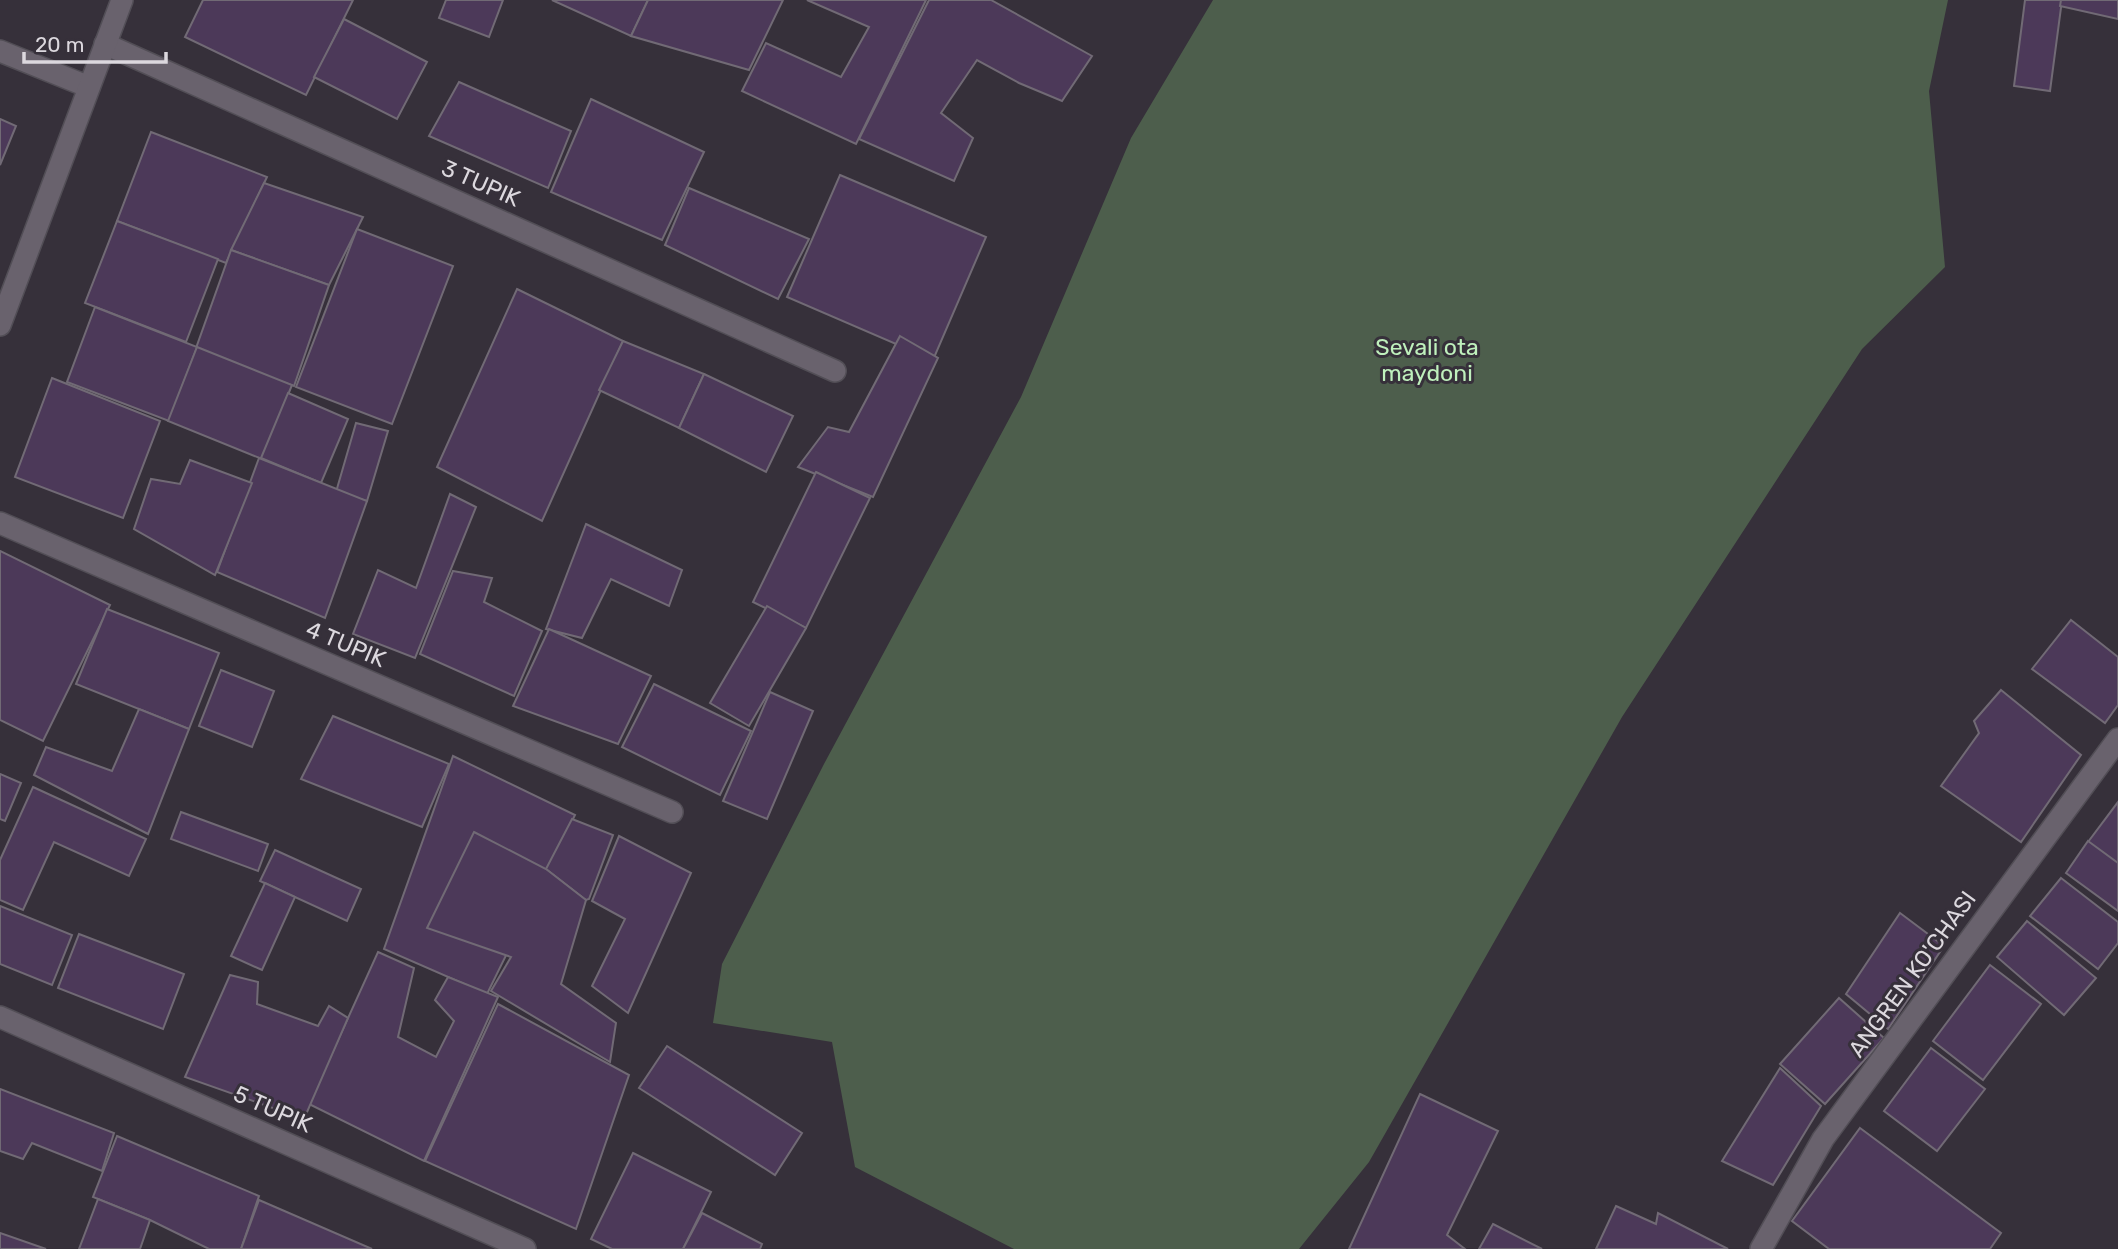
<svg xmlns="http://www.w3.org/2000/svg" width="2118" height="1249" viewBox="0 0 2118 1249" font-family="Rubik,sans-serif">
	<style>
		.green { fill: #4d5e4c }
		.building { fill: #4c3959; stroke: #716a75; stroke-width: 2 }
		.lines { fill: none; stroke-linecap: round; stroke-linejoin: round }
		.minor-casing { stroke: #524e56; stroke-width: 24 }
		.minor { stroke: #69626d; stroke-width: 21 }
		.labels { text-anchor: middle; stroke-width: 6; stroke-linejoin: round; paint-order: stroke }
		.street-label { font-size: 23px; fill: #dcd8de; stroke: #36303a }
		.park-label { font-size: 23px; fill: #bff0bc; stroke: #36303a }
	</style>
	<rect width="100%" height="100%" fill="#36303a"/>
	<polygon class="green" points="1213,0 1948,0 1929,91 1945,267 1862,349 1622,717 1369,1162 1299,1249 1014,1249 855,1167 832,1042 713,1023 722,964 824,764 1021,397 1131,138"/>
	<g class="building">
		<polygon points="203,0 353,0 306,95 185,37"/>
		<polygon points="446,0 503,0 489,37 439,18"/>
		<polygon points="552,0 648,0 631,36"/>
		<polygon points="648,0 783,0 749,70 631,36"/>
		<polygon points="807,0 926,0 856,144 742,91 766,43 841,77 869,27"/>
		<polygon points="929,0 991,0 1092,56 1062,101 1019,83 977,60 941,113 973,138 954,181 859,139"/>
		<polygon points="2025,0 2062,0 2050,91 2014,86"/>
		<polygon points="2061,0 2118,0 2118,19 2060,6"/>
		<polygon points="344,19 427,62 397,119 314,77"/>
		<polygon points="459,82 571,131 548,188 429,136"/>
		<polygon points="591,99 704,152 662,240 551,192"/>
		<polygon points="0,119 16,126 0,165"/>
		<polygon points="151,132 267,177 226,263 117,221"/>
		<polygon points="840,175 986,237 933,360 787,297"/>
		<polygon points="264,183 363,217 329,285 231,250"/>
		<polygon points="689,188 809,239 778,299 665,245"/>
		<polygon points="117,221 218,259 186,342 85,303"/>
		<polygon points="357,229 453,266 392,424 296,387"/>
		<polygon points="231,250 329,285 294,386 195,351"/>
		<polygon points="517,289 623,341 542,521 437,467"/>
		<polygon points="95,307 197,347 169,421 67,382"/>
		<polygon points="900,336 938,358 873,497 798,467 828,427 849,432"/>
		<polygon points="623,341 704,374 679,428 599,390"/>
		<polygon points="197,347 292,385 262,459 168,421"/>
		<polygon points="704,374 793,416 766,472 679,428"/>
		<polygon points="52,378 160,421 123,518 15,477"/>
		<polygon points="288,393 348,419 321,483 261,458"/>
		<polygon points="356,423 388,431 367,501 336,492"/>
		<polygon points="259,458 367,501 325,618 217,572"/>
		<polygon points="190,460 252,483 215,575 134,529 151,479 180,484"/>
		<polygon points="816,472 870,498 806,628 753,602"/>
		<polygon points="450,494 476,507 415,658 353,634 378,570 416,588"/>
		<polygon points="586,524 682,570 669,606 611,579 582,638 546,629"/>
		<polygon points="0,551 110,605 43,741 0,720"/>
		<polygon points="453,571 492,578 484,602 542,631 514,696 420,654"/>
		<polygon points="767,606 806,628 749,726 710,703"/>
		<polygon points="107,609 219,653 189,729 76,684"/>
		<polygon points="2071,620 2118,657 2118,705 2105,723 2032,669"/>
		<polygon points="549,629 651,676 618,744 513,706"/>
		<polygon points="221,670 274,691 252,747 199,726"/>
		<polygon points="654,684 751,731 720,795 622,747"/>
		<polygon points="2001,690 2081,755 2021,842 1941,786 1979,733 1974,721"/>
		<polygon points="770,692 813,711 767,819 723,801"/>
		<polygon points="139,709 189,729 148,834 34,775 46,747 112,771"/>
		<polygon points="333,716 449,764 422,827 301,779"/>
		<polygon points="453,756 575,815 487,994 384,949"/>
		<polygon points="0,774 21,783 5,821 0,819"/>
		<polygon points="33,787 146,839 129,876 54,842 23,910 0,900 0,860"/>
		<polygon points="2118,802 2118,864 2088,842"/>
		<polygon points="181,812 268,844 258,871 171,839"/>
		<polygon points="572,819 613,835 589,899 586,900 546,869"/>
		<polygon points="474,832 546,869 586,900 561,984 616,1023 610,1062 491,991 511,957 427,928"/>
		<polygon points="619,836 691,873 628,1013 592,986 625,919 592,901"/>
		<polygon points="2088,841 2118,863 2118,911 2066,873"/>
		<polygon points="275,850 361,889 347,921 260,881"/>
		<polygon points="2061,878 2118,922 2118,943 2098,969 2030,916"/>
		<polygon points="265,883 295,897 262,970 231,956"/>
		<polygon points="0,906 72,935 52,985 0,964"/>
		<polygon points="1900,913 1944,946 1888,1029 1846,994"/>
		<polygon points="2027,921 2096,978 2064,1015 1997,957"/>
		<polygon points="79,934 184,974 163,1029 58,988"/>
		<polygon points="378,952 414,968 398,1037 436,1057 454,1021 435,1000 448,977 498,997 424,1161 309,1104"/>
		<polygon points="1990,965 2041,1004 1983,1080 1933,1041"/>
		<polygon points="230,975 258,982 257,1004 318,1026 329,1006 348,1018 304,1119 185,1077"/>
		<polygon points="1839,998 1884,1038 1825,1104 1780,1064"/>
		<polygon points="498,1004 629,1075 576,1229 425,1161"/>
		<polygon points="667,1046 802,1133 775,1175 639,1088"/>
		<polygon points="1931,1048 1985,1089 1937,1151 1884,1111"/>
		<polygon points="1780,1068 1821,1106 1773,1185 1722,1161"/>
		<polygon points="0,1089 114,1133 102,1171 32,1143 23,1159 0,1151"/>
		<polygon points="1420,1094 1498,1131 1447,1235 1465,1249 1349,1249"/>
		<polygon points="1860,1128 2001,1233 1990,1249 1829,1249 1792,1221"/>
		<polygon points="117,1136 259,1196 241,1249 209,1249 150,1220 93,1197"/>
		<polygon points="633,1153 711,1192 683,1249 612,1249 591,1239"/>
		<polygon points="98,1199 150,1220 140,1249 79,1249"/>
		<polygon points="259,1200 372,1249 241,1249"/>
		<polygon points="1616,1206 1656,1224 1658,1213 1728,1249 1596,1249"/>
		<polygon points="702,1213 762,1244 760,1249 683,1249"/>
		<polygon points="1493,1224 1542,1249 1479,1249"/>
		<polygon points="0,1233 46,1249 0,1249"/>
	</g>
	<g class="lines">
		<g class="minor-casing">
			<g id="minor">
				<polyline points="105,44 835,371"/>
				<polyline points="0,51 89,87"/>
				<polyline points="0,325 122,0"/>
				<polyline points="0,523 672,812"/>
				<polyline points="0,1017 525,1249"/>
				<polyline points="1761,1249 1823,1139 2118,739"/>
			</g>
		</g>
		<use href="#minor" class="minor"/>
	</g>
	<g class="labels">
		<g class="street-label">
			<text transform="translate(481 183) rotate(24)" y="8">3 TUPIK</text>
			<text transform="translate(346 644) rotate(23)" y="8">4 TUPIK</text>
			<text transform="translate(1912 974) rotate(-54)" y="8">ANGREN KO'CHASI</text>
			<text transform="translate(273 1109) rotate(24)" y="8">5 TUPIK</text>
		</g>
		<g class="park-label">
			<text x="1427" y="355">Sevali ota<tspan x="1427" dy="26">maydoni</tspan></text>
		</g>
	</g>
	<path d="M24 52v10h142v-10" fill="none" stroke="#dcd8de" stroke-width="3.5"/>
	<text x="35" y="52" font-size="21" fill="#dcd8de" stroke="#36303a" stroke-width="5" paint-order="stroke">20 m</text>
</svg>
